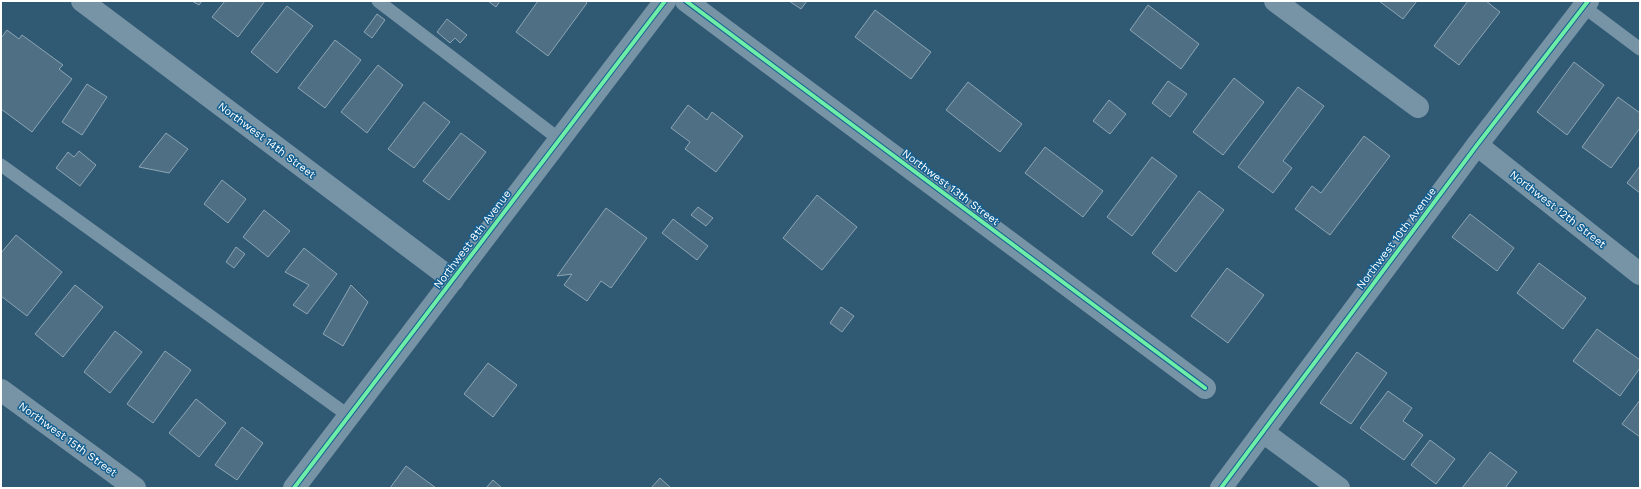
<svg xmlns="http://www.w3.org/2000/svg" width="1641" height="489" viewBox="0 0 1641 489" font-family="'Work Sans',sans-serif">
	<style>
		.building { fill: #4f7084; stroke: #8ca5b4 }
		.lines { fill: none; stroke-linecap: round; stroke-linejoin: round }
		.service { stroke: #7794a6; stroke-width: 13 }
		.minor { stroke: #7794a6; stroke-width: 22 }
		.tertiary { stroke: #7794a6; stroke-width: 22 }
		.cycleway-casing { stroke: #135f90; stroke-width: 6 }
		.cycleway { stroke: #6deda7; stroke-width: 4 }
		.labels { text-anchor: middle; stroke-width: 3; stroke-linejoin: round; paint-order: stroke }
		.street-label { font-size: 11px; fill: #fff; stroke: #135f90 }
	</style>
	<rect width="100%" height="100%" fill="#305973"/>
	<g class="building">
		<polygon points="192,1 202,1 199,5"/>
		<polygon points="225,1 265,1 238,37 212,17"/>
		<polygon points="488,1 500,1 496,7"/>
		<polygon points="538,1 585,1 587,3 548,56 516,32"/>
		<polygon points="789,1 807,1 801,9"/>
		<polygon points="1379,1 1417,1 1403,19"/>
		<polygon points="1468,1 1486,1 1500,12 1459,65 1434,46"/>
		<polygon points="1148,5 1199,44 1181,69 1130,30"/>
		<polygon points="287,6 313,26 277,73 251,52"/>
		<polygon points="875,10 931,52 911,79 855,37"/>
		<polygon points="377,14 385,20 372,38 364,32"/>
		<polygon points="447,19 467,35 460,43 455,38 450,43 437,32"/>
		<polygon points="7,30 19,39 22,35 63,65 59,69 72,79 32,132 1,109 1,38"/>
		<polygon points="335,40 361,60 325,108 298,88"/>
		<polygon points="1574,62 1604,85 1567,135 1537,112"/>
		<polygon points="378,65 403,85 367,133 341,112"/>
		<polygon points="1234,78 1264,102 1223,155 1193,132"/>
		<polygon points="1168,81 1187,94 1170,117 1152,103"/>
		<polygon points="968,82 1022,124 1000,152 946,110"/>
		<polygon points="87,84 107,97 82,135 62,122"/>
		<polygon points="1298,87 1324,106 1283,161 1292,168 1273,193 1238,167"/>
		<polygon points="1618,97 1640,113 1640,128 1611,168 1582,147"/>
		<polygon points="1109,100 1126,114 1110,134 1093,121"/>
		<polygon points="424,102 450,122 414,168 388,149"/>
		<polygon points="688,105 707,120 712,112 743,136 716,172 685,149 690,142 671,128"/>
		<polygon points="166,133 188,149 169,173 139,167"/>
		<polygon points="461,133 486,152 449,200 423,181"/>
		<polygon points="1364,136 1390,156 1330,235 1295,209 1312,186 1321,193"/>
		<polygon points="1045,147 1103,191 1083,217 1025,173"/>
		<polygon points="79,151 96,165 80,186 56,168 68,152 74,157"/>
		<polygon points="1152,157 1177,176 1132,236 1107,217"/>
		<polygon points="1640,166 1640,193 1627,183"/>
		<polygon points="222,180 246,199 228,223 204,204"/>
		<polygon points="1199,191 1224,210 1176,272 1152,253"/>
		<polygon points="817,195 857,227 822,270 783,238"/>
		<polygon points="698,207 713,218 706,226 691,215"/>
		<polygon points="606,208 647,238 611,288 601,281 587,301 564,285 572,274 557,276"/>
		<polygon points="264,210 290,231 268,257 243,237"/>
		<polygon points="1470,214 1514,248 1497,271 1452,237"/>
		<polygon points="673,219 708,246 697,260 662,233"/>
		<polygon points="16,235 62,272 27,316 1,296 1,253"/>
		<polygon points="236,247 245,254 234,268 226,262"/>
		<polygon points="304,248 337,274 307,314 293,305 309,285 285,272"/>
		<polygon points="1539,263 1586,298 1563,329 1517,293"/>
		<polygon points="1227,268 1264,295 1228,343 1191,316"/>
		<polygon points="75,285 103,307 63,357 35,334"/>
		<polygon points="351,285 368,302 343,346 323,334"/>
		<polygon points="841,307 854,316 842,332 830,323"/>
		<polygon points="1597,329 1640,360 1640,368 1620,396 1573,361"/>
		<polygon points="115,331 142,352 110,393 84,372"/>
		<polygon points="165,351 191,370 153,423 127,404"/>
		<polygon points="1357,352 1387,373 1351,424 1320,403"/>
		<polygon points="488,363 517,385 493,417 464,394"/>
		<polygon points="1388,391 1412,408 1403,421 1423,435 1404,460 1360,428"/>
		<polygon points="196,399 226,423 199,457 169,433"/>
		<polygon points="1640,400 1640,437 1622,424"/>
		<polygon points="242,427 263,443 237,480 215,465"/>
		<polygon points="1430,440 1455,459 1436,484 1411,465"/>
		<polygon points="1490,452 1517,472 1505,488 1462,488"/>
		<polygon points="406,466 436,488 390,488"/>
		<polygon points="660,478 671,488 651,488"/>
		<polygon points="493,480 502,488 486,488"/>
	</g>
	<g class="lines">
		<g class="service">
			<polyline points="378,1 559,139"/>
			<polyline points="1584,7 1640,49"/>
			<polyline points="1,165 349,416"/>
		</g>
		<g class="minor">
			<polyline points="82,1 453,280"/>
			<polyline points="686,1 1205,388"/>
			<polyline points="1275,1 1418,107"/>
			<polyline points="1477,145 1640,274"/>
			<polyline points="1263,432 1339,488"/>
			<polyline points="294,488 665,1"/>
			<polyline points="1221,488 1477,145 1588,1"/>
		</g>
		<polyline class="tertiary" points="1,390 135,488"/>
		<g class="cycleway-casing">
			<g id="cycleway">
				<polyline points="686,1 1205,388"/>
				<polyline points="294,488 665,1"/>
				<polyline points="1221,488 1477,145 1588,1"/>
			</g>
		</g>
		<use href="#cycleway" class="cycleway"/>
	</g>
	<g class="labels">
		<g class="street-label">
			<text transform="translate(267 140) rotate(37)" y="4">Northwest 14th Street</text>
			<text transform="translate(951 187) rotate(37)" y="4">Northwest 13th Street</text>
			<text transform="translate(1558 209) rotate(38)" y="4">Northwest 12th Street</text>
			<text transform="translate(1396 238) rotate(-53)" y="4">Northwest 10th Avenue</text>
			<text transform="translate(472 239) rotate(-53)" y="4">Northwest 8th Avenue</text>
			<text transform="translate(68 439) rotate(36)" y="4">Northwest 15th Street</text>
		</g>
	</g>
	<rect width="1641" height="489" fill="none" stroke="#ffffff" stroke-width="4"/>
</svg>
